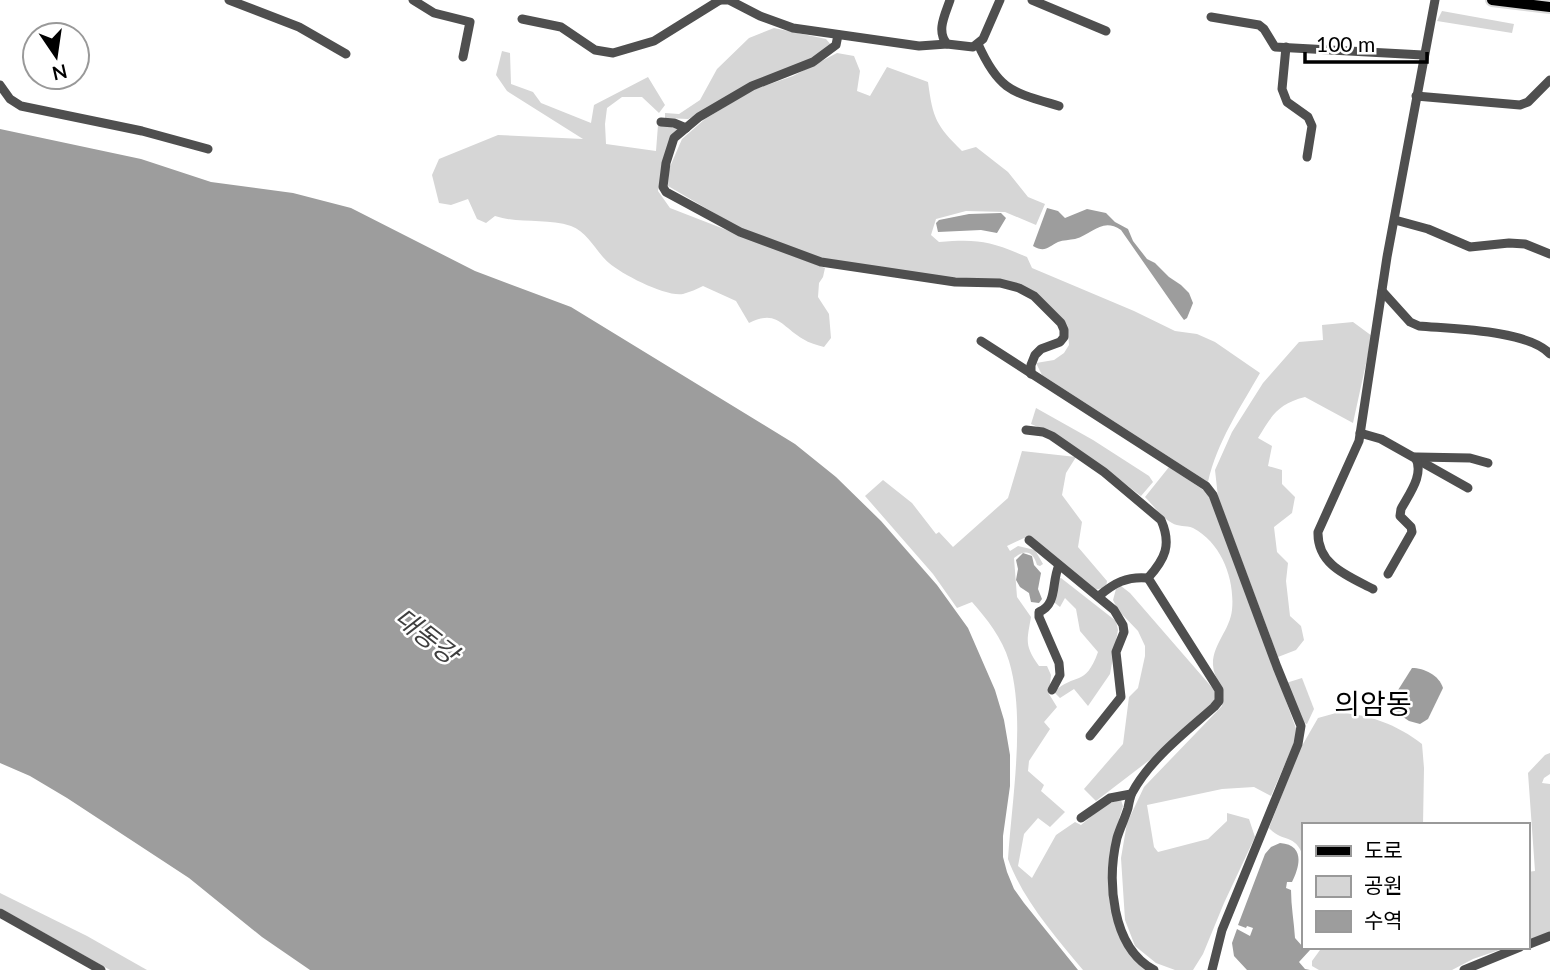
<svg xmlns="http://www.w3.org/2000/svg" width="1550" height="970" viewBox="0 0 1550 970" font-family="Lato,'Noto Sans KR',sans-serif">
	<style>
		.green { fill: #d6d6d6 }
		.water { fill: #9d9d9d }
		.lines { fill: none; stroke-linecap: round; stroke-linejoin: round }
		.major-casing { stroke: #dbdbdb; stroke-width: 14 }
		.minor { stroke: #4f4f4f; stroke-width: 9 }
		.major { stroke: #000; stroke-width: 10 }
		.labels { text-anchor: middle; stroke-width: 5; stroke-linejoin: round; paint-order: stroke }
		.water-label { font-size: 26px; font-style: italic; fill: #3e3e3e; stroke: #fff }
		.quarter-label { font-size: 28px; fill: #000; stroke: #fff }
	</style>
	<rect width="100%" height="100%" fill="#fff"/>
	<g class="green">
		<polygon points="1442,11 1514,24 1512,33 1437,21"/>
		<polygon points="774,28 826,39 832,46 812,61 688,119 665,118 665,113 679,114 700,100 717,69 749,38"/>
		<path d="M 502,51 L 510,53 L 511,84 L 533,92 L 541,103 L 591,123 L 594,105 L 648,77 L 665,105 L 659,113 L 642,97 L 622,97 L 607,108 L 605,124 L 606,144 L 656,151 L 658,125 L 667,125 L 679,130 L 663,164 L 658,191 L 670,208 L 825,268 L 823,277 L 819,283 L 818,297 L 829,314 L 831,338 L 824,347 C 817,345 809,343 803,339 C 781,326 777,309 749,323 L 736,301 L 703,286 C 697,289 690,292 683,294 C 666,297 623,275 609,263 C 596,252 588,232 571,226 C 546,218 519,224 495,216 L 486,223 L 477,219 L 468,199 L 451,205 L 439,203 L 432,175 L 439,159 L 498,135 L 583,139 L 507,91 L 496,75 Z"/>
		<path d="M 837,53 L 854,56 L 860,71 L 857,91 L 870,96 L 887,67 L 928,82 C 933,119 936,125 962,151 L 976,147 L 1008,172 L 1028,197 L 1045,204 L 1036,225 L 1005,212 L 966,211 L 936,219 L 931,235 L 939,242 C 979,239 989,241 1027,257 L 1032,268 L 1134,311 L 1175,331 L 1197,334 L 1215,342 L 1260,373 C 1240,408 1217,442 1208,482 L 1042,375 L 1036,363 L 1054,360 L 1064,353 L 1069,345 L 1068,332 L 1062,318 L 1032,290 L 821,258 L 738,227 L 668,186 L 669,169 L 682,139 L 705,119 L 753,90 L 793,76 Z"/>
		<path d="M 1353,322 L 1372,336 L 1353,423 L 1305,397 C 1278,404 1272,415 1258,438 L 1272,446 L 1268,466 L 1282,470 L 1282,484 L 1295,497 L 1292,513 L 1274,527 L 1277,552 L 1288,563 L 1286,581 L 1290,616 L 1301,626 L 1304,640 L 1296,650 L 1278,657 L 1218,497 L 1215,470 L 1232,432 L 1263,383 L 1299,342 L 1323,340 L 1322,325 Z"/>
		<path d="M 1036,408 L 1093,440 L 1149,476 L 1153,482 L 1141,496 C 1106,470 1072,440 1031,424 Z"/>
		<path d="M 1022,451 L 1076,457 L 1066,473 L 1062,495 L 1082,522 L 1078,547 L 1107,581 L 1106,587 L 1095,590 L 1032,538 L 1024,538 L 1007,546 L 1010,551 L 1018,546 L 1035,550 L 1043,564 L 1040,566 L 1037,565 C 1033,551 1025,549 1014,558 L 1017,597 L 1031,617 C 1027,641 1024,645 1039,666 L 1047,666 L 1051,675 L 1049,694 L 1057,707 L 1044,722 L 1050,729 L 1029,761 L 1028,771 L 1044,785 L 1041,791 L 1065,812 L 1050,827 L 1038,818 L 1024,834 L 1018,866 L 1032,878 L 1056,835 L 1075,822 L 1081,825 C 1093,815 1105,802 1121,800 L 1123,806 C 1104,866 1097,923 1146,970 L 1083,970 C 1055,936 1023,900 1008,859 C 1012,799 1026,717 1009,661 C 1002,638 987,619 972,602 L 957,608 L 933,574 L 865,496 L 883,480 L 912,503 L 936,534 L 939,532 L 953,547 L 1008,498 Z"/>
		<path d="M 1169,467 L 1211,495 L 1298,734 L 1271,796 L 1254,787 L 1222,789 L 1147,805 L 1154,847 L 1158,852 L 1208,839 L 1227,821 L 1227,813 L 1249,819 L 1255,837 L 1224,903 L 1203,954 L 1193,970 L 1175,970 L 1156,963 L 1135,946 L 1125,920 L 1121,858 L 1127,823 L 1144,787 L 1222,706 C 1227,685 1214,682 1213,665 C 1212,645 1230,630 1232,610 C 1235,580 1222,543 1193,528 C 1186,525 1178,527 1172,523 C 1162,518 1153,505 1145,497 Z"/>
		<path d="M 1061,578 L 1116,621 L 1118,630 L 1110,674 L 1088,706 L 1074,689 L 1060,698 L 1054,692 C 1075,672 1085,688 1098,652 L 1080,631 L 1076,609 L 1065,598 L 1060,607 L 1055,603 L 1057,579 Z"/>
		<polygon points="1121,586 1130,593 1215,691 1215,699 1211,706 1160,752 1096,801 1084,789 1123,744 1129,697 1138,688 1145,656 1145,646 1138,631 1118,610 1113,600 1116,589"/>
		<polygon points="1302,678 1314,709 1307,724 1304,723 1286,683"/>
		<path d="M 1336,713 C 1367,713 1398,725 1422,744 L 1424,768 L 1423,825 L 1303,825 L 1303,856 C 1295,833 1282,843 1269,828 L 1299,751 L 1318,718 Z"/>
		<polygon points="1550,753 1550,774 1544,778 1542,783 1550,784 1550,933 1527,940 1527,872 1535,871 1528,773 1545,755"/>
		<polygon points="0,893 87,936 147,970 110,970 0,908"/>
		<polygon points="1319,947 1508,947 1473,959 1452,970 1319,970 1312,966 1312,961 1320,950"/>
	</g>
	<g class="water">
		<polygon points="0,129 141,159 211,182 293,193 351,208 475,271 571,307 795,444 836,477 881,521 937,585 968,628 995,690 1004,720 1010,755 1010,786 1003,836 1003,857 1007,872 1014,889 1024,903 1078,970 310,970 262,937 189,878 67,798 30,776 0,763"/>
		<path d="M 1047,208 L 1058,211 L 1065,218 L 1087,209 L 1106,213 L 1115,222 L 1128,229 L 1133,241 L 1147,259 L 1155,263 L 1169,277 L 1181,285 L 1189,293 L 1193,303 L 1187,318 L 1184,320 L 1181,316 L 1121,230 C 1102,217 1093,234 1075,239 C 1070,240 1063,240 1058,242 C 1048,247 1045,253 1033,246 Z"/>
		<polygon points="1001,213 1006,218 997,233 981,230 938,232 936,223 939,220 969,214"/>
		<polygon points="1023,553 1032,556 1034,565 1041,573 1038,589 1042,599 1039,603 1031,602 1029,593 1020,587 1016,580 1018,569 1016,560"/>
		<path d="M 1412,668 C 1424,668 1439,675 1443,688 L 1428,719 L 1420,724 L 1409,721 L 1390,708 L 1393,698 Z"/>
		<path d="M 1280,843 C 1305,845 1300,866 1292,882 L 1287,882 L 1286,888 L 1291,890 C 1291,906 1294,922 1295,938 L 1303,947 L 1310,950 L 1299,962 L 1305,969 L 1310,970 L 1247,970 L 1234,956 L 1232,943 L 1237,929 L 1250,936 L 1253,928 L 1247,926 L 1246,928 L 1238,925 L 1265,854 L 1271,847 Z"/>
	</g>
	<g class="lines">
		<g class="major-casing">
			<polyline id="major" points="1492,0 1550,7"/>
		</g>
		<g class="minor">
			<polyline points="229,0 299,27 346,54"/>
			<polyline points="413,0 434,13 470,22 463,57"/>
			<polyline points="721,0 729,0 760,16 793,28 919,46 947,44"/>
			<path d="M 950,0 C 945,15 936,31 947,44 L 973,47 L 983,39 L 1000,0"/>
			<polyline points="1032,0 1106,31"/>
			<polyline points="1211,17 1259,25 1264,29 1275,47 1423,55"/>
			<polyline points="522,19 561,27 595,50 613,53 654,41 720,0"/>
			<polyline points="838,35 836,45 813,62 752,86 699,117 674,138 666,163 663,187 666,192 740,232 821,262 955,282 1000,283 1019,288 1034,296 1061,323 1064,330 1064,337 1060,342 1041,349 1035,355 1031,365 1031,374"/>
			<path d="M 978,44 C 999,91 1012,92 1059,106"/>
			<polyline points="1286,47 1282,89 1287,102 1308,117 1312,126 1307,157"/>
			<polyline points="0,85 10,99 21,106 142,131 208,149"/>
			<polyline points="1416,96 1520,105 1528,102 1550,80"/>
			<polyline points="661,122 674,123 686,128"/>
			<polyline points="1395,220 1428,229 1470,247 1509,243 1525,244 1550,254"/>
			<path d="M 1382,291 L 1410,322 L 1419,326 C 1452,329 1528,330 1550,354"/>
			<polyline points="981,341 1206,486 1213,495 1277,667 1301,726 1298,744 1222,930 1212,970"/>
			<path d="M 1026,430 L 1043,432 L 1052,436 L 1104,472 L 1161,520 C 1172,545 1165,559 1148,578 L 1219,690 L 1219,701 L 1214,707 C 1186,732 1150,759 1132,793 C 1130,797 1129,803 1128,808 C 1125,818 1120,828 1117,838 C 1107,880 1111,947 1154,970"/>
			<polyline points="1360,433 1381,439 1468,488"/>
			<polyline points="1417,457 1470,458 1488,463"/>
			<polyline points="1029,540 1114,610 1123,625 1124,632 1116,652 1121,697 1090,736"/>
			<path d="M 1388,574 L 1412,532 L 1411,527 L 1400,516 L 1401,509 C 1409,494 1425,474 1415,457"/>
			<path d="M 1373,589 C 1348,576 1317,565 1318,532 L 1359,441 L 1387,257 L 1435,0"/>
			<path d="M 1099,596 C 1114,583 1127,576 1148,578"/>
			<path d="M 1052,690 L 1060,675 L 1059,663 L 1039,617 L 1039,612 C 1058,604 1051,583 1059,565"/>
			<polyline points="1081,818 1110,798 1131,794"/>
			<polyline points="0,913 101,970"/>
			<polyline points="1527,945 1550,936"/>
			<polyline points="1464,970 1520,947"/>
		</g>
		<use href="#major" class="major"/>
	</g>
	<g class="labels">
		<g class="water-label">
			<text transform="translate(426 636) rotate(38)" y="9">대동강</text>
		</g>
		<g class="quarter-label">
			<text x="1373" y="714">의암동</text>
		</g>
	</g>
	<rect x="1302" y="823" width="228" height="126" fill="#ffffff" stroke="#999999" stroke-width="2"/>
	<rect x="1316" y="846" width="35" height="10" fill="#000000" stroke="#999999" stroke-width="2"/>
	<text x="1364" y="858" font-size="21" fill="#000000">도로</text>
	<rect x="1316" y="876" width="35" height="21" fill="#d6d6d6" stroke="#999999" stroke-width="2"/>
	<text x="1364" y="893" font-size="21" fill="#000000">공원</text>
	<rect x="1316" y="911" width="35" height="21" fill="#9d9d9d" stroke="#999999" stroke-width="2"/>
	<text x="1364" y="928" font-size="21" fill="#000000">수역</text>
	<g transform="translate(56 56) rotate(167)"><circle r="33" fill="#ffffff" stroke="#999999" stroke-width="2"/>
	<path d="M0-5L12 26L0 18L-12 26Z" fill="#000000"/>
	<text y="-10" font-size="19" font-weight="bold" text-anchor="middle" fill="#000000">N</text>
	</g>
	<path d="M1305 52v10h122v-10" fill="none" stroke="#000000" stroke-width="3.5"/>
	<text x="1316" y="52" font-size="21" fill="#000000" stroke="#ffffff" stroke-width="5" paint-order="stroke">100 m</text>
</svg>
